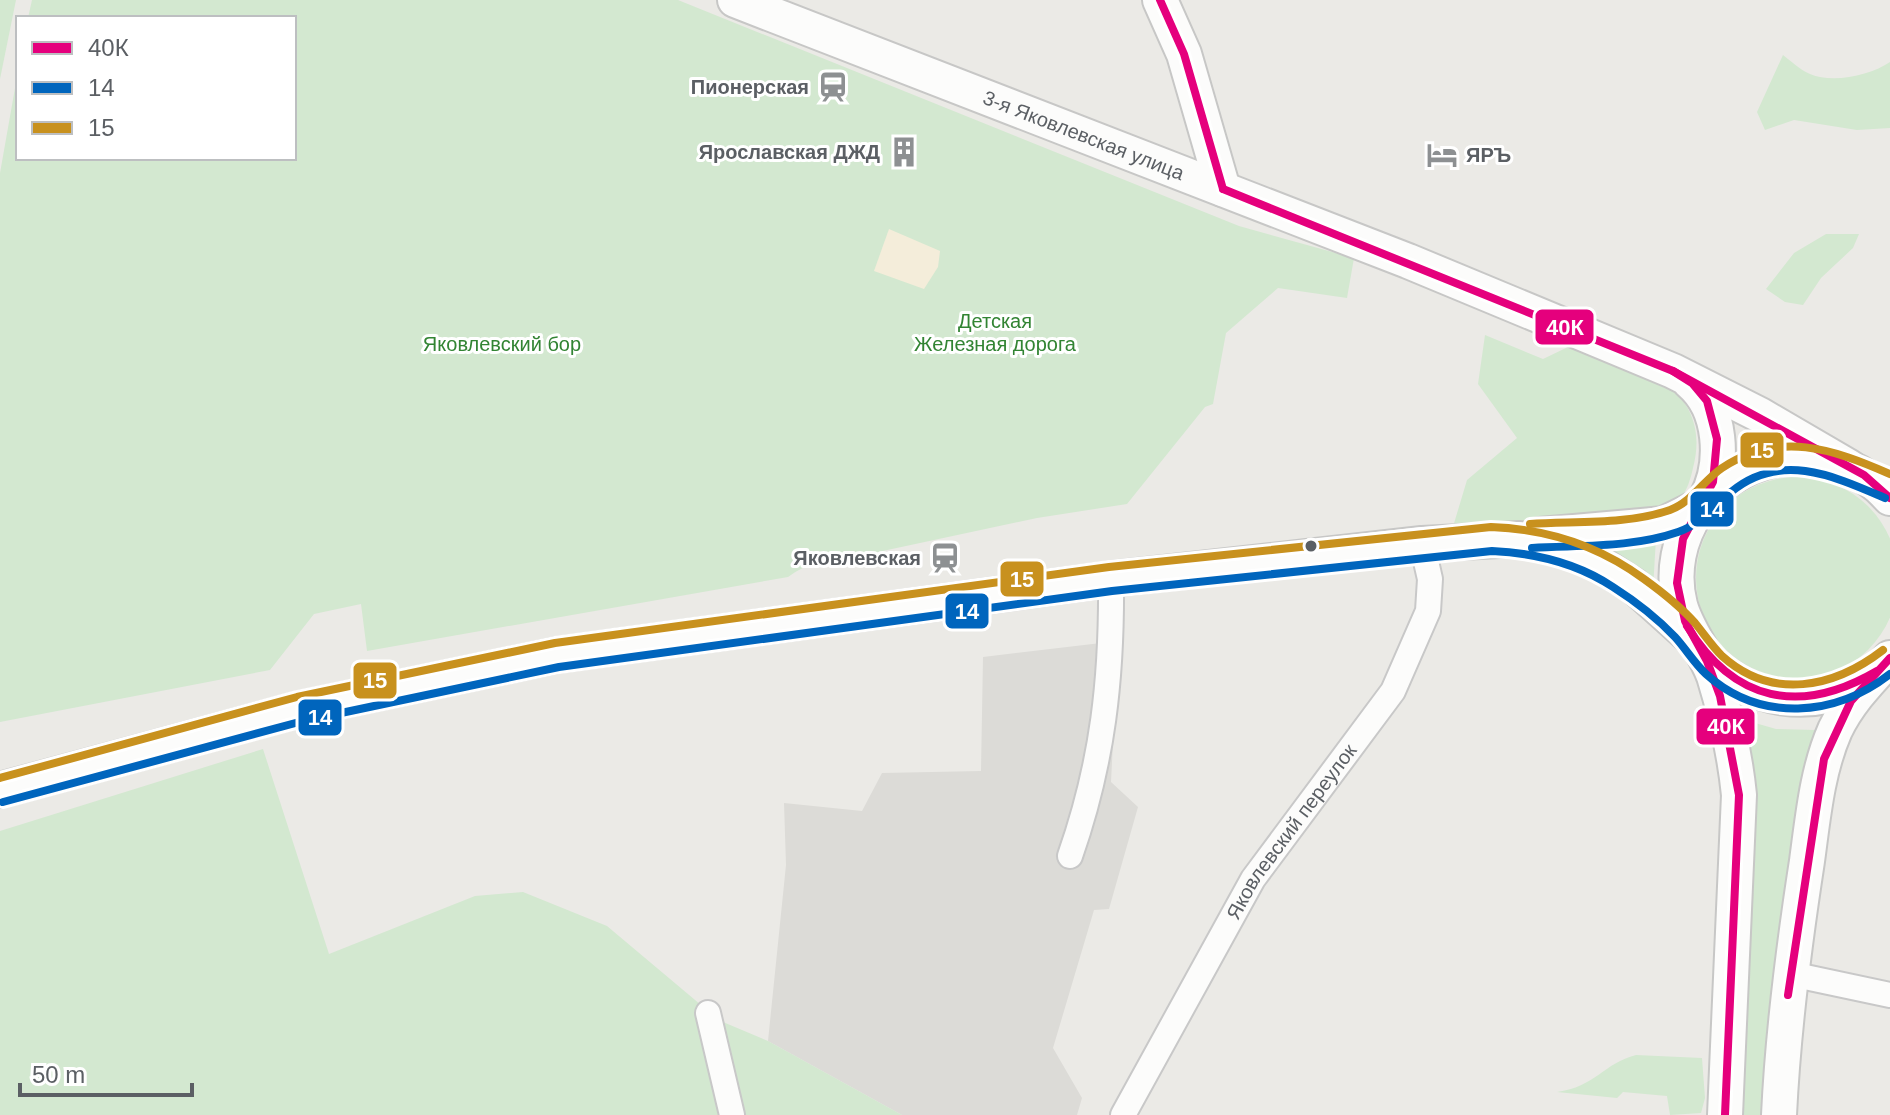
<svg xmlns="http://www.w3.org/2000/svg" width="1890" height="1115" viewBox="0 0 1890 1115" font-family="Arial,sans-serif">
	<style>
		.industrial { fill: #dcdbd7 }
		.green { fill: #d3e8d0 }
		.sand { fill: #f4edda }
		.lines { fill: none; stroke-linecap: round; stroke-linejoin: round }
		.street-casing { stroke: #c8c8c8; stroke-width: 28 }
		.secondary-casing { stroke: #c7c7c6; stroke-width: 38 }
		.street { stroke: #fcfcfb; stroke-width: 24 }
		.secondary { stroke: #fcfcfb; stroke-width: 34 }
		.bus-1-casing { stroke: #fff; stroke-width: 14 }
		.bus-2-casing { stroke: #fff; stroke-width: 14 }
		.bus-3-casing { stroke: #fff; stroke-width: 14 }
		.bus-1 { stroke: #e5007d; stroke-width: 8 }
		.bus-2 { stroke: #0065bd; stroke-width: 8 }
		.bus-3 { stroke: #c8911e; stroke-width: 8 }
		.bus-dot { fill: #5b5f64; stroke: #fff; stroke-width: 3 }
		.labels { text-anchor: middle; stroke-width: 6; stroke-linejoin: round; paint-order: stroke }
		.poi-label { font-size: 20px; font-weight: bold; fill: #5b5f64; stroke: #fff; text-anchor: end }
		.street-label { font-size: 20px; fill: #5b5f64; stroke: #fff }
		.park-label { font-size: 20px; fill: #328433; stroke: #fff }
		.line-badge { stroke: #fff; stroke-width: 3 }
		.badge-label { font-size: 22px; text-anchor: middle; font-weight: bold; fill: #fff }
	</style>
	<rect width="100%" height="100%" fill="#ebeae6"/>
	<polygon class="industrial" points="1118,641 1111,782 1138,807 1109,909 1094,910 1053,1048 1082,1098 1077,1115 902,1115 768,1041 786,865 784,803 862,811 882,773 981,771 983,657"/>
	<g class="green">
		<polygon points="0,0 16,0 0,79"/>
		<path d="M 32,0 L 678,0 L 1239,226 L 1354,258 L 1347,298 L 1278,288 L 1226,333 L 1213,404 L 1205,407 L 1127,504 L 1037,518 L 836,561 C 815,562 807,564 788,577 L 367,651 L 361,604 L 314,614 L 270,670 L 0,722 L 0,173 L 18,71 L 18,158 L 294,158 L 294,18 L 28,18 Z"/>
		<path d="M 1783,55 C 1791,61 1800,70 1810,74 C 1833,84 1871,75 1890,62 L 1890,128 L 1857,130 L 1794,120 L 1765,130 L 1757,112 Z"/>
		<polygon points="1826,234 1859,234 1853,248 1821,278 1803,305 1785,302 1766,289 1794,253"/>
		<path d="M 1485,335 L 1543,359 L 1568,347 L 1665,383 C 1694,405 1702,434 1693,468 C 1691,477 1687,492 1680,498 C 1673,504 1659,508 1651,512 L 1452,530 L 1467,480 L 1517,438 L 1478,384 Z"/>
		<circle cx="1797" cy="578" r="101"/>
		<polygon points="1656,539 1653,588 1589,545"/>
		<polygon points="1738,718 1776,729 1815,730 1796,819 1767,1115 1737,1115"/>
		<polygon points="263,749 329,954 475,896 523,892 607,926 701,1005 718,1115 0,1115 0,831"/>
		<polygon points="723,1022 768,1041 902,1115 744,1115"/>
		<path d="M 1636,1055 L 1702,1058 L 1705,1098 L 1701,1113 L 1670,1115 L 1667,1096 L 1623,1092 L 1617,1098 L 1557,1092 C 1595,1087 1604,1063 1636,1055 Z"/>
	</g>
	<polygon class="sand" points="889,229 940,251 938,267 924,289 874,271"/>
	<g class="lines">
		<g class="street-casing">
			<g id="street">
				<path d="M 1070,856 C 1103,762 1112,678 1111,579"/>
				<polyline points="1791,974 1890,995"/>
				<polyline points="708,1013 732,1115"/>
				<path id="s1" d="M 1123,1115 L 1253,879 L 1393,691 L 1428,611 L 1430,579 L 1422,544"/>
			</g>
		</g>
		<g class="secondary-casing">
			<g id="secondary">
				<path id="s2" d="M 735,0 L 1408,261 L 1673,371 L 1760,415 L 1849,467"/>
				<polyline points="1160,0 1184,54 1223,189"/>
				<path d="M 1690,382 C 1722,409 1725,463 1706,499"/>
				<polyline points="1540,535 1664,524 1700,506"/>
				<path d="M 1705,656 C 1747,701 1815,714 1867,678"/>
				<polyline points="0,790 300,709 557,655 1111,579 1422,544 1519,539 1561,547 1600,564 1634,586 1694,640"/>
				<path d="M 1725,1115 L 1739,795 C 1735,755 1726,715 1714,676 C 1705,651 1687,631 1680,605 C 1663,538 1710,472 1775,459 C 1817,450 1862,466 1890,498"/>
				<path d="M 1779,1115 C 1783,1030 1794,945 1807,861 C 1813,817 1817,771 1835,730 C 1849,701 1869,681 1890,658"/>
			</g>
		</g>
		<use href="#street" class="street"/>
		<use href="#secondary" class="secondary"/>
		<g class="bus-1-casing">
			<g id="bus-1">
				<polyline points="1160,0 1184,54 1223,189"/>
				<polyline points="1223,189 1673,371 1864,475 1890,498"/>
				<polyline points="1673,371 1692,383 1707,401 1717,439 1713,482 1683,539 1677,583 1685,621 1707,661 1720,696 1739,795 1725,1115"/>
				<path d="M 1687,626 C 1734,702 1800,716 1877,671"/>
				<polyline points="1788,995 1824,759 1851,701 1890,658"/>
			</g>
		</g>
		<g class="bus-2-casing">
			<g id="bus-2">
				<path d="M 1532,548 C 1579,545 1632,548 1678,532 C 1700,525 1713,506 1731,492 C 1780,451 1834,476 1885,498"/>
				<path d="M 3,802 L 303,721 L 559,667 L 1112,591 L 1492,551 C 1536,553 1577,563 1613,587 C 1635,601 1657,618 1675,637 C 1686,649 1694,663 1706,674 C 1760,723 1836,717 1890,674"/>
			</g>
		</g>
		<g class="bus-3-casing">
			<g id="bus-3">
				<path d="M 1530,524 C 1575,521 1627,525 1670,510 C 1692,502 1704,480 1722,468 C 1779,430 1833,449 1890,474"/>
				<path d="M 0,778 L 297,697 L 555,643 L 1109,567 L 1491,527 C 1548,529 1598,545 1644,579 C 1662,592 1680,606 1695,623 C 1704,634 1712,646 1722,656 C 1772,701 1834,688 1883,650"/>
			</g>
		</g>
		<use href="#bus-1" class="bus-1"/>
		<use href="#bus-2" class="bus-2"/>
		<use href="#bus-3" class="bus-3"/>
	</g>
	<defs>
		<g id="station-bare" transform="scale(2.4)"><path d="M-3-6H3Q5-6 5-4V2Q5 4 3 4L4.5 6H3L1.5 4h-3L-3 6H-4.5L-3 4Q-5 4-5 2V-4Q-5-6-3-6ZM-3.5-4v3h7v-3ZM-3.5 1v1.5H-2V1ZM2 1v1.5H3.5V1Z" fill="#8d9092" stroke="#fff" stroke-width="2.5" paint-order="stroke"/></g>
		<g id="building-bare" transform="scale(2.4)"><path d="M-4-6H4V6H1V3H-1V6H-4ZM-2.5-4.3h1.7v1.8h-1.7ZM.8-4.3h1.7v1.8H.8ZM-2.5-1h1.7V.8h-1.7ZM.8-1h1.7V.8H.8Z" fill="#8d9092" stroke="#fff" stroke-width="2.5" paint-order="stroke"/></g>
		<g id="hotel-bare" transform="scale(2.4)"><path d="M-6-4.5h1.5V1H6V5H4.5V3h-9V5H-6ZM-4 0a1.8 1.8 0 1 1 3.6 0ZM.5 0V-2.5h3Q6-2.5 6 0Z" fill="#8d9092" stroke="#fff" stroke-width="2.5" paint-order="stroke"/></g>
	</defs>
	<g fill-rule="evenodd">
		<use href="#station-bare" x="833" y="87"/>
		<use href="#building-bare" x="904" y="152"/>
		<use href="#hotel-bare" x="1442" y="155"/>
		<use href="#station-bare" x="945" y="558"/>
	</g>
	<circle class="bus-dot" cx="1311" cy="546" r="7"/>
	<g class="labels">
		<g class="poi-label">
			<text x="809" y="94">Пионерская</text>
			<text x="880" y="159">Ярославская ДЖД</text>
			<text x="1466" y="162" text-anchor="start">ЯРЪ</text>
			<text x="921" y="565">Яковлевская</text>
		</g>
		<g class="street-label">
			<text dy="7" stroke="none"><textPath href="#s2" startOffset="374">3-я Яковлевская улица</textPath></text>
			<text dy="7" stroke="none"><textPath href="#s1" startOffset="330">Яковлевский переулок</textPath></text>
		</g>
		<g class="park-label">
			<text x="995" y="328">Детская<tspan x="995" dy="23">Железная дорога</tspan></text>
			<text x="502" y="351">Яковлевский бор</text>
		</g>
	</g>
	<g class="line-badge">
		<rect x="1534" y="308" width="61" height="38" rx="8" fill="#e5007d"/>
		<rect x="1739" y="431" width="46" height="38" rx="8" fill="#c8911e"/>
		<rect x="1689" y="490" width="46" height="38" rx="8" fill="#0065bd"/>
		<rect x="999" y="560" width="46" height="38" rx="8" fill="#c8911e"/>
		<rect x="944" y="592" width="46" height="38" rx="8" fill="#0065bd"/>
		<rect x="352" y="661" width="46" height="39" rx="8" fill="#c8911e"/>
		<rect x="297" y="698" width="46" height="39" rx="8" fill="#0065bd"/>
		<rect x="1695" y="707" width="61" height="39" rx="8" fill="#e5007d"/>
	</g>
	<g class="badge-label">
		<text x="1565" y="335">40К</text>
		<text x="1762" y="458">15</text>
		<text x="1712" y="517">14</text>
		<text x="1022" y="587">15</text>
		<text x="967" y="619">14</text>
		<text x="375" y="688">15</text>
		<text x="320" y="725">14</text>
		<text x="1726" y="734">40К</text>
	</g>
	<rect x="16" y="16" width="280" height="144" fill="#ffffff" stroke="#bdbfc1" stroke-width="2"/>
	<rect x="32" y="42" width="40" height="12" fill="#e5007d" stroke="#bdbfc1" stroke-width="2"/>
	<text x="88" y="56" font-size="24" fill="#5b5f64">40К</text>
	<rect x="32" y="82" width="40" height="12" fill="#0065bd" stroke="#bdbfc1" stroke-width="2"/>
	<text x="88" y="96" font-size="24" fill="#5b5f64">14</text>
	<rect x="32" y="122" width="40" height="12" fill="#c8911e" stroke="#bdbfc1" stroke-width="2"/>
	<text x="88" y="136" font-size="24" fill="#5b5f64">15</text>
	<path d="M20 1083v12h172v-12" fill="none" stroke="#5b5f64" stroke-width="4"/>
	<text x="32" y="1083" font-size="24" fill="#5b5f64" stroke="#ffffff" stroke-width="6" paint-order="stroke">50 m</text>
</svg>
